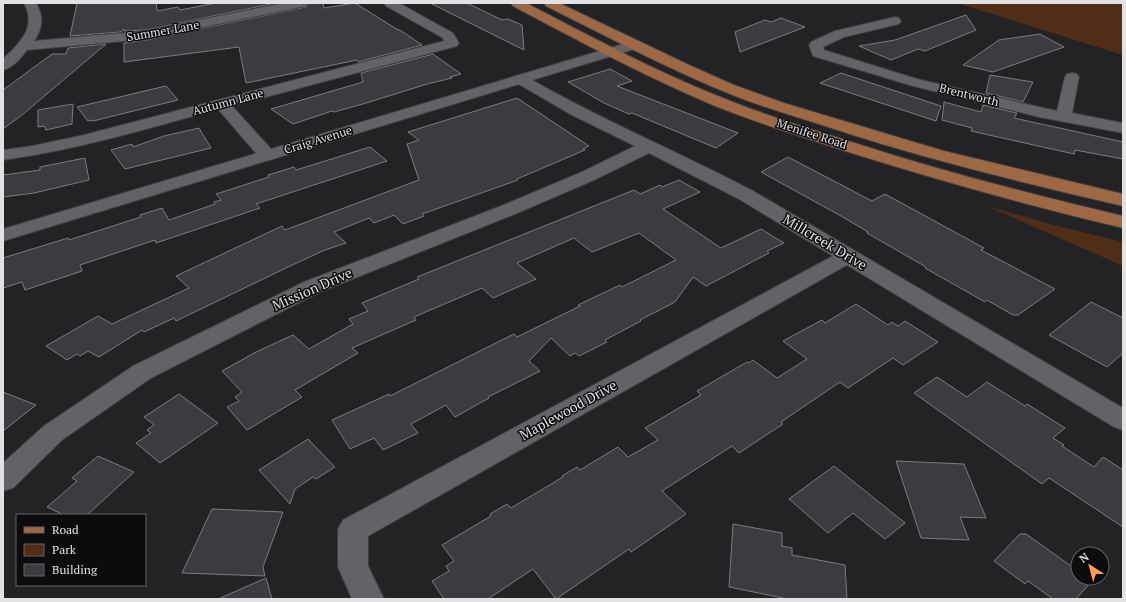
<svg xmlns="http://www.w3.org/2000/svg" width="1126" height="602" viewBox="0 0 1126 602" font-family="'PT Serif',serif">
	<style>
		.green { fill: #502d17 }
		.building { fill: #3c3c40; stroke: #7b7b80 }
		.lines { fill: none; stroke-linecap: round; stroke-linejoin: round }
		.street-casing { stroke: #3f3f42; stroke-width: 2 }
		.secondary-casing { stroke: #3f3f42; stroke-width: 2 }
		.primary-casing { stroke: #3f3f42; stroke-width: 2 }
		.street { fill: #636267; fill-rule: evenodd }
		.secondary { fill: #636267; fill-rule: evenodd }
		.primary { fill: #9e6845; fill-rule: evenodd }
		.labels { text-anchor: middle; stroke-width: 3; stroke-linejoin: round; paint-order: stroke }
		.far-street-label { font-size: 12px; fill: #e2e2e4; stroke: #0c0c0e }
		.street-label { font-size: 14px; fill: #e2e2e4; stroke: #0c0c0e }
	</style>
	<rect width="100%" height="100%" fill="#232326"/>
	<g class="green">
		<polygon points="957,3 1123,3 1123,55"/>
		<polygon points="987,206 1054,225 1123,242 1123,266"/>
	</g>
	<g class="building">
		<polygon points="77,3 156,3 157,11 178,7 180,10 216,3 276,3 146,30 124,31 124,29 121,32 70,36"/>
		<polygon points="308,3 323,3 324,8 355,3 398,30 400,30 422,45 358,62 357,60 246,83 239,47 124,62 124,43 146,40 301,8 306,7"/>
		<polygon points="430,3 467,3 502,20 508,19 522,25 524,50"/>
		<polygon points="966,15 976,30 925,51 918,49 891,60 859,46 895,40"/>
		<polygon points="781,18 805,27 740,52 735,32 765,20 771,22"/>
		<polygon points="1040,34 1064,47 993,72 963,65 999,40"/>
		<polygon points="106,44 22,115 3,129 3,90 52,54 66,54 68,48"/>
		<polygon points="433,54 461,74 450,77 452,78 427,84 363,104 334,112 332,111 293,124 271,109 363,82 361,73"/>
		<polygon points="610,69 632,81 617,86 738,133 716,148 632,113 629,114 604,103 568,82"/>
		<polygon points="841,73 941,106 936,121 820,83"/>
		<polygon points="990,75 1033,82 1023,102 986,93"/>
		<polygon points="166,86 178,100 93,121 93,120 88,121 77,107"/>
		<polygon points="517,98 589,146 583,149 585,150 517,179 518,180 422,214 424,216 403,224 394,215 374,223 369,218 334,232 346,243 325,250 288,267 176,321 174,318 144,332 142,330 99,357 88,351 80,356 77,354 67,360 46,346 98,316 112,324 189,288 176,276 282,226 285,230 419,180 407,144 419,140 408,132"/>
		<polygon points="944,102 981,112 983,105 1017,113 1014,118 1123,142 1123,159 1075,150 1074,154 971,131 972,128 942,120"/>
		<polygon points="73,104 72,124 46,130 44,126 38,127 38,110"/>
		<polygon points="199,128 211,148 125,169 111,150 132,144 133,147 164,136"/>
		<polygon points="370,147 387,161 256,204 260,208 156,243 155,240 80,265 82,271 25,290 22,282 3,288 3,258 68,238 69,240 141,217 140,215 162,208 169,220 215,204 214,202 221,200 216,194 269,177 268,175 294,167 296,170"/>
		<polygon points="788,157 872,201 885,194 984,248 981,250 1055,289 1018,315 1013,315 987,300 985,302 925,268 926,267 867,233 868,232 841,216 761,172"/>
		<polygon points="85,158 89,180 34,193 3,197 3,175 40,170 40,167"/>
		<polygon points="679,180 700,192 663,209 721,248 761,229 784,243 767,251 769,253 706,286 693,277 675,302 640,320 641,321 605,340 607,342 579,356 575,353 570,356 551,338 529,361 540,371 488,397 489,398 455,417 446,405 411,424 418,433 383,450 374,438 350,449 332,420 389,394 390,396 514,334 517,337 580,306 578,305 620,285 622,287 676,260 639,233 592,252 574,238 517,263 536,279 493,298 482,288 414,317 416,320 352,348 358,353 295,390 302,397 247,430 227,407 239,401 235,397 242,392 222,371 256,352 293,335 309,349 353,324 349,319 368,311 362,303 419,279 417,277 634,190 640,194 660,185 662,187"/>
		<polygon points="1091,302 1123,318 1123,353 1107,367 1049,335"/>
		<polygon points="856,304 888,325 892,322 898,326 905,321 938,342 903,365 893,358 848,388 840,382 781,422 783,424 739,453 732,446 662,491 686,514 631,552 629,549 556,599 533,569 488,599 444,599 432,581 449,571 446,566 454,561 442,545 491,516 490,514 507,504 511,508 563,477 562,476 577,467 580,470 618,447 628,457 658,440 645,428 701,395 697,391 747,362 749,363 753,360 777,378 807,359 783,341 822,320 825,323"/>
		<polygon points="937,377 967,397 987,382 1025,406 1027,404 1065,428 1053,438 1064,445 1062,446 1094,467 1103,457 1123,470 1123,527 1049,478 1042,484 914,393"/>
		<polygon points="3,392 36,405 3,431"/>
		<polygon points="179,394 218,423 160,463 136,443 151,433 147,430 154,425 144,417"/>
		<polygon points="308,439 335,467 316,479 313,477 295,489 290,504 259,470"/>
		<polygon points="98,456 134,472 87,515 64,515 47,507 77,481 72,478"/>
		<polygon points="896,461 964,464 986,518 960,517 969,540 921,538"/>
		<polygon points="834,466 905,523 885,539 853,513 828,533 789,499"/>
		<polygon points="212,509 283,512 263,567 265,576 182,573"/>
		<polygon points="733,524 782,533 782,546 792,548 792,555 845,565 847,599 788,599 729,587"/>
		<polygon points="1020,534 1026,534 1078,571 1078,578 1087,578 1092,581 1076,599 1053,599 1028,581 1025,584 994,561"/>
		<polygon points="266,578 272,599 218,599"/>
	</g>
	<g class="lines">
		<g class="street-casing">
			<g id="street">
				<path d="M 24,3 L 36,3 C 44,17 43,28 34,41 L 146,31 L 283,3 L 307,3 L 305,6 L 301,7 L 146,39 L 27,50 C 21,58 13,68 3,70 L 3,59 C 20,43 37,27 24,3 Z"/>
				<path d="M 384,3 L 399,3 L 453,33 L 459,43 L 457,46 L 232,106 L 273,151 L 276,155 L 273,159 L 267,160 L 261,159 L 218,109 C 147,129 76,150 3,160 L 3,150 L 32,146 L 84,135 L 444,41 L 443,38 L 386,6 Z"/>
				<polygon points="895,17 899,18 901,21 899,24 844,37 823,47 824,50 917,79 1057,111 1065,77 1067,74 1072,73 1077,74 1079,77 1072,113 1123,123 1123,133 1039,117 913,86 813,56 809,45 811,42 835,31"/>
				<path d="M 520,75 L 525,76 C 599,119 677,151 753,191 L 1123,408 L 1123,430 L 1114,427 L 847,265 L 368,536 L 368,566 L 384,599 L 352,599 L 338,567 L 338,529 L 343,520 L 833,256 L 739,199 L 649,153 L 594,180 L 515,214 L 320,292 L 151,378 L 62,440 L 13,488 L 3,491 L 3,463 L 44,426 L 133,366 L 304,282 L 501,206 L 582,172 L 635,146 L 570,114 L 515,82 L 513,79 L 515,76 Z"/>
			</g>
		</g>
		<g class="secondary-casing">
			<polygon id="secondary" points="633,41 638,42 640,45 638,48 3,241 3,229"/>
		</g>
		<g class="primary-casing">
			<g id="primary">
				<path d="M 511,3 L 526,3 C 592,37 658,73 728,100 C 770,117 814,130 858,144 C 945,172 1034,195 1123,216 L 1123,228 C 1030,206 937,180 845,151 C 802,137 758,123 715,106 C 646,77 579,41 513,6 Z"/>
				<path d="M 544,3 L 559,3 L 689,65 L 734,85 L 784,103 L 944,151 L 1123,194 L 1123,206 C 1024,183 925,159 828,127 C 797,117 766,108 735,96 C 670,70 608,37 546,6 Z"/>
			</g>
		</g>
		<use href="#street" class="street"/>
		<use href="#secondary" class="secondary"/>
		<use href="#primary" class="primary"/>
	</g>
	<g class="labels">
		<g class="far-street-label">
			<text transform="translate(163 31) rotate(-10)" y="4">Summer Lane</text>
			<text transform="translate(969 95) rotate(14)" y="4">Brentworth</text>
			<text transform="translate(228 102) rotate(-15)" y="4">Autumn Lane</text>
			<text transform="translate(812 134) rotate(18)" y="4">Menifee Road</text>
			<text transform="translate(318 140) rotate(-17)" y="4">Craig Avenue</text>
		</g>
		<g class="street-label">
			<text transform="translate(825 242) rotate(31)" y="5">Millcreek Drive</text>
			<text transform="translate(312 289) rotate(-24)" y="5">Mission Drive</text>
			<text transform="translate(568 410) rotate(-29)" y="5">Maplewood Drive</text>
		</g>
	</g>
	<rect width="1126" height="602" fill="none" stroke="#e2e2e4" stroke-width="8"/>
	<rect x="16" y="514" width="130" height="72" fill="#0c0c0e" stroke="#626264"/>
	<rect x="24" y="527" width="20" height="6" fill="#9e6845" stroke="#626264"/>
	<text x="52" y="534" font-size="12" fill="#e2e2e4">Road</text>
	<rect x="24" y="544" width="20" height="12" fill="#502d17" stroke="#626264"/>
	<text x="52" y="554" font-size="12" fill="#e2e2e4">Park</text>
	<rect x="24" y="564" width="20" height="12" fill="#3c3c40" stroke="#626264"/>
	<text x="52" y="574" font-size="12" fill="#e2e2e4">Building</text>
	<g transform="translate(1090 566) rotate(324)"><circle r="19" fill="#0c0c0e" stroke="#626264"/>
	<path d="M0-3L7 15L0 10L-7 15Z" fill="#ff9b5b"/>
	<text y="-6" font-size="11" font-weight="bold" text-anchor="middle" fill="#e2e2e4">N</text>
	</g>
</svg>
